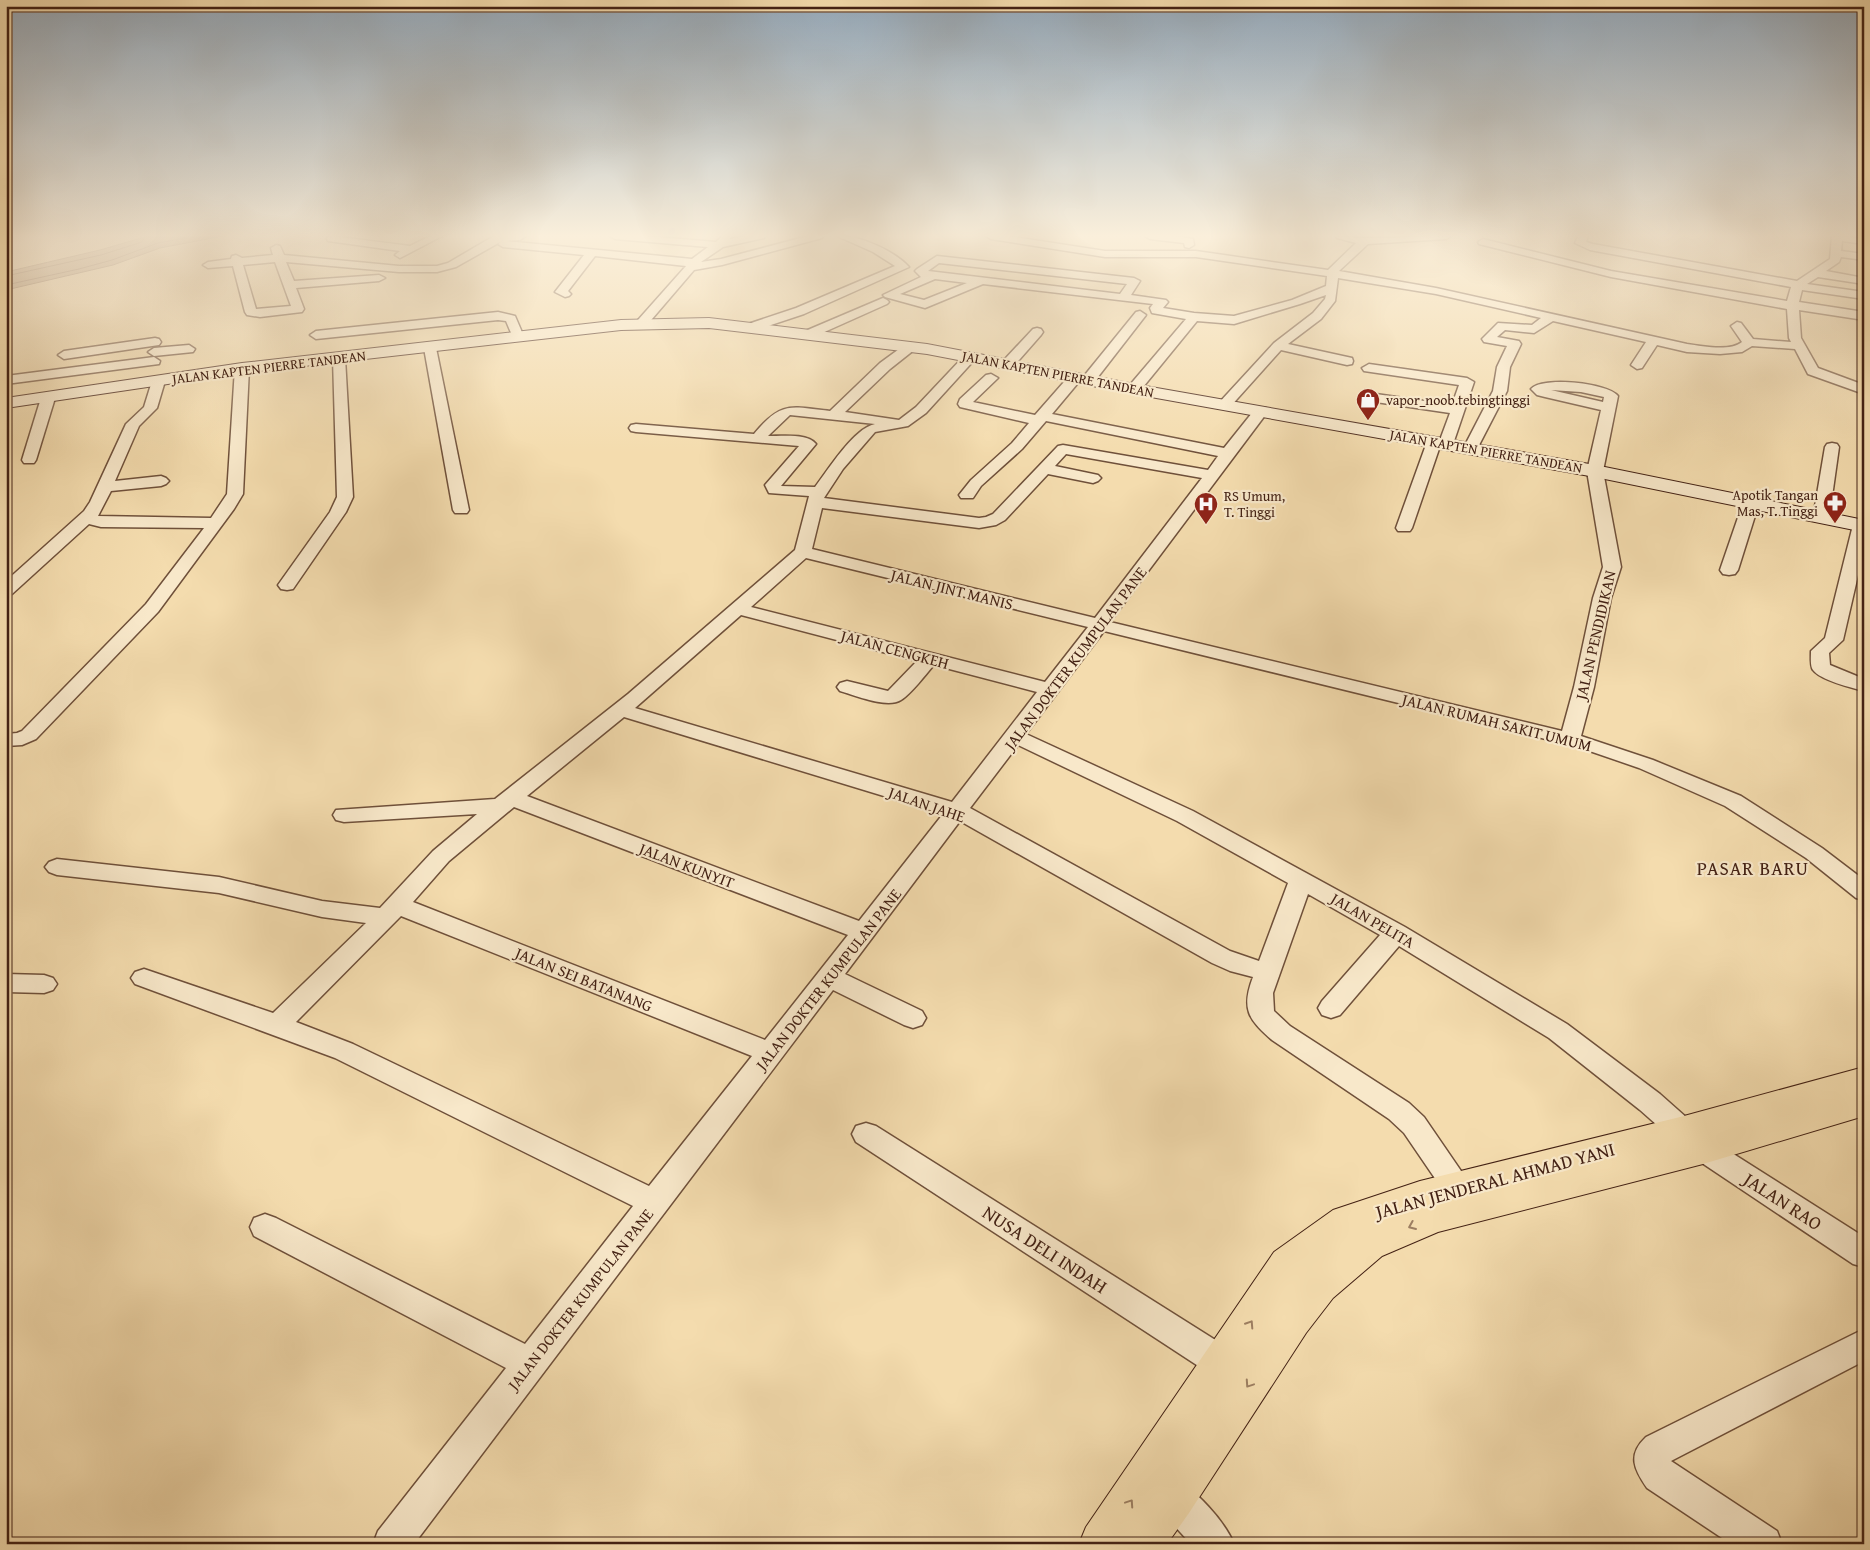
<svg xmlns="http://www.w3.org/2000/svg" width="1870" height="1550" viewBox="0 0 1870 1550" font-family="'Gentium Book Plus',serif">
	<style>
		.water { fill: #b89c7a; stroke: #896b51 }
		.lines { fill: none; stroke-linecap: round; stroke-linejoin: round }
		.shore { stroke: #7e5e47; stroke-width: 1 }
		.minor-casing { stroke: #6f503a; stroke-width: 3 }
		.secondary-casing { stroke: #432114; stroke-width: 2 }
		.primary-casing { stroke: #432114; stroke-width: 2 }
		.minor { fill: #f8e8ca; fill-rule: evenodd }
		.secondary { fill: #f8e8ca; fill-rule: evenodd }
		.primary { fill: #f4dcae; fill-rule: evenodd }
		.oneway { stroke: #9c7e61 }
		.labels { text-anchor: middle; stroke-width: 4.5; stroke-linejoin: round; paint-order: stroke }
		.far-street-label { font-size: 14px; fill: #432114; stroke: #f8e8ca }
		.far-poi-label { font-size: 14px; fill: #432114; stroke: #f8e8ca; text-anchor: start }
		.street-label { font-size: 16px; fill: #432114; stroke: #f8e8ca }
		.quarter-label { font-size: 19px; letter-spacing: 1px; fill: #432114; stroke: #f8e8ca }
		.near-street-label { font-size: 19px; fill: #432114; stroke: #f8e8ca }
	</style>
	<rect width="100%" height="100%" fill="#f4dcae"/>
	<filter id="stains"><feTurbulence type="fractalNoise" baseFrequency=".004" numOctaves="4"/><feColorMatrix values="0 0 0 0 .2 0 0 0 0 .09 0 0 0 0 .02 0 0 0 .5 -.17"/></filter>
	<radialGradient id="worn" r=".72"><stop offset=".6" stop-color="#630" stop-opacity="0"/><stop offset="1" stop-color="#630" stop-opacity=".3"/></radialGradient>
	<polygon class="water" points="148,236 223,236 160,248 113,265 6,290 6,272 100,250"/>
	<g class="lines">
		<g class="shore">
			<polyline points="6,276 101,255 142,242 145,236"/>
			<polyline points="6,285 79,269 112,260 158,243 196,236"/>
		</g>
		<g class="minor-casing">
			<g id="minor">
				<polygon points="332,236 410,246 430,236 442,236 400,258 395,255 400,251 328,241 327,239 328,237"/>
				<path d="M 494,236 L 526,236 L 520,240 L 506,241 L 692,259 L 708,247 L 615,239 L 610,236 L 646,236 L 716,242 L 722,236 L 732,236 L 730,239 L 746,236 L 765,236 L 764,238 L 723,247 L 701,262 L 721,259 L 808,236 L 823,236 L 822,238 L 722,265 L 694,270 L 646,326 L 638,326 L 636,323 L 638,320 L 686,266 L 595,256 L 568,291 L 571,294 L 569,296 L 565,297 L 555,292 L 584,255 L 503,247 L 498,244 L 502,241 L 456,267 L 437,272 L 399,272 L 286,262 L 294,281 L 379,275 L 385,278 L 379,281 L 296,288 L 304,309 L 302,312 L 260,317 L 247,315 L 245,312 L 233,266 L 208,268 L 203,265 L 208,262 L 231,259 L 232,256 L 236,255 L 242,258 L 273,255 L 271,248 L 276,245 L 280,246 L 284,255 L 399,266 L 437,266 L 448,263 ZM 275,262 L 291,306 L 256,309 L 243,265 Z"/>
				<path d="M 837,236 C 857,234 895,251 909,267 L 804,314 L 753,331 L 745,331 L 743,328 L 745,325 L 796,308 L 895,266 L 873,252 Z"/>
				<path d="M 986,236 L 1008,236 L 1105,251 L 1196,251 L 1328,270 L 1356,243 L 1337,238 L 1336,236 C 1345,236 1355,238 1364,238 C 1393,238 1422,236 1451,236 L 1446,239 L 1368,244 L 1339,271 L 1436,288 L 1687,344 C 1703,346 1729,352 1742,342 L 1731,326 L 1737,322 L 1741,323 L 1753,339 L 1791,342 L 1789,338 L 1787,309 L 1611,277 L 1479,244 L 1478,242 L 1483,239 L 1611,271 L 1787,301 L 1791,287 L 1590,250 L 1575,243 L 1578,236 L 1588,236 L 1586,242 L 1593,244 L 1797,281 L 1830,259 L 1832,236 L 1864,238 L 1864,244 L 1842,241 L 1841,251 L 1864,254 L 1864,260 L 1841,257 L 1839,262 L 1826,271 L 1864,278 L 1864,284 L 1818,277 L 1807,284 L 1864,292 L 1864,299 L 1802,290 L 1799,302 L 1864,312 L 1864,320 L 1799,310 L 1801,338 L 1818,368 L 1864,385 L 1864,394 L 1808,374 L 1795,349 L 1752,346 L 1742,352 L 1720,354 L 1687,352 L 1657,345 L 1642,368 L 1637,369 L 1631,365 L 1646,342 L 1553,321 L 1534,333 L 1505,330 L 1497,337 L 1519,341 L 1521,344 L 1510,367 L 1507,391 L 1477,449 L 1475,452 L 1465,452 L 1463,449 L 1493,391 L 1497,367 L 1507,346 L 1484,342 L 1482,339 L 1498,323 L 1532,325 L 1541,318 L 1436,294 L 1338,278 L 1335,301 L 1321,319 L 1288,344 L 1352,358 L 1353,361 L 1352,364 L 1347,365 L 1281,350 L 1229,408 L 1219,408 L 1217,405 L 1274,343 L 1313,313 L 1325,299 L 1326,295 L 1300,304 L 1234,324 L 1197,321 L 1139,392 L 1134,393 L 1127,389 L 1129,386 L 1186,319 L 1152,313 L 1150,308 L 1153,304 L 983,284 L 925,308 L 885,297 L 883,295 L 921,277 L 915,271 L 917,269 L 937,256 L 1134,278 L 1140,281 L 1131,295 L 1166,300 L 1168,302 L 1163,308 L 1194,313 L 1234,316 L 1292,300 L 1326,286 L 1327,276 L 1196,257 L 1105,257 L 991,239 ZM 939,263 L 1127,284 L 1120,294 L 928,271 ZM 935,279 L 967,283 L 924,300 L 900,294 Z"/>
				<path d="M 1145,236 C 1160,235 1177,235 1193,239 L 1194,245 L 1189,248 L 1185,247 L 1184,243 L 1150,239 Z"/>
				<polygon points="883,298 887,300 889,302 887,304 811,338 803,338 801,335 803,332"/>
				<polygon points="1140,311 1146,315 1094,382 1084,382 1082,379 1084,376 1136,312"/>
				<polygon points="498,312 515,316 524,337 522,340 514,340 506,321 498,320 316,339 310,335 316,331"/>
				<polygon points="1037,328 1041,329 1043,332 1041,335 1013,367 1003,367 1002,364 1003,361 1033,329"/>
				<polygon points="155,338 159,339 161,342 159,345 64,359 58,355 64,351"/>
				<path d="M 910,343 L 914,344 L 916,347 L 914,350 L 890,369 L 845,412 L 899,420 L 916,407 L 966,354 L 976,354 L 977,357 L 926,413 L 908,426 L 875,432 L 843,469 L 824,498 L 979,518 L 986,517 L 993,514 L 1058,446 L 1063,445 L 1208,470 L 1218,456 L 1046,421 L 1022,449 L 981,486 L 973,498 L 961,498 L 959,495 L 971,480 L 1012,443 L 1029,423 L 960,407 L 958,404 L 960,399 L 986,375 L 991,374 L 998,378 L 973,402 L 1035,415 L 1071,374 L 1076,373 L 1083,377 L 1052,414 L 1224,448 L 1256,408 L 1266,408 L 1268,411 L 1266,414 L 1110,622 L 1562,731 L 1574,687 L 1593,598 L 1603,567 L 1587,471 L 1601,410 L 1545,397 L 1537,395 L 1531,389 C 1542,376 1608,383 1618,396 L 1603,471 L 1621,567 L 1611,598 L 1594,687 L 1581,736 L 1653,760 L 1741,796 L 1822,848 L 1864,880 L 1864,900 L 1856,898 L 1806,858 L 1725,806 L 1639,768 L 1578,747 L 1104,631 L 1026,734 L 1193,811 L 1405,927 L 1567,1024 L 1660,1094 L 1713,1141 L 1864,1237 L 1864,1267 L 1853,1264 L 1693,1157 L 1640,1110 L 1549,1038 L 1399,946 L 1340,1015 L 1331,1018 L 1322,1015 L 1318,1008 L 1322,1001 L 1380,935 L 1308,894 L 1273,993 L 1274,1011 L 1290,1026 L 1409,1103 L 1424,1117 L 1472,1187 L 1467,1196 L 1457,1199 L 1447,1196 L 1404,1133 L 1389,1119 L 1272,1040 C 1248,1019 1241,1009 1253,977 L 1230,971 L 1212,963 L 960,821 L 845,974 L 922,1011 L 926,1018 L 922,1025 L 913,1028 L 904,1025 L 833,990 L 414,1544 L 373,1544 L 378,1531 L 506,1368 L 254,1236 L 250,1227 L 254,1218 L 265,1214 L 276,1218 L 525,1344 L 633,1206 L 335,1058 L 135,984 L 131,978 L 135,972 L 144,969 L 273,1013 L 366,923 L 322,917 L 219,893 L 57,875 L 49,872 L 45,867 L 49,862 L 57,859 L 219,877 L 322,901 L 380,908 L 433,851 L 477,814 L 344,822 L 336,820 L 333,815 L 336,810 L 495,799 L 628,694 L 795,550 L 809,496 L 769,493 L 765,485 L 799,446 L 636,432 L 631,431 L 629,428 L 631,425 L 636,424 L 754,434 C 782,400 791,407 830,411 L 880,363 L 906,344 ZM 1551,390 L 1581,392 L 1604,397 L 1603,402 ZM 790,415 L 875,424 C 854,428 828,470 815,487 L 781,486 L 816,444 C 808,433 782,436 768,436 ZM 1066,454 L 1202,478 L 1095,618 L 812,549 L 822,508 L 979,528 L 996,525 L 1005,520 L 1048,474 L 1093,483 L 1098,481 L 1101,478 L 1098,475 L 1055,466 ZM 806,558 L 1088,627 L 1045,682 L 751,607 ZM 741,615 L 917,661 L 888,691 L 847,681 L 840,683 L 837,687 L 840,691 C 855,695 887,709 901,700 C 912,693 925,675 934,665 L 1037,692 L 952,802 L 635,708 ZM 624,717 L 943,814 L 859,921 L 527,796 ZM 1018,745 L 1177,821 L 1288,883 L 1259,961 L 1230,951 L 970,808 ZM 514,807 L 848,935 L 765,1040 L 413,902 L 449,861 ZM 401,916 L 752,1056 L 649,1186 L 353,1044 L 296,1022 Z"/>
				<polygon points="430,344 436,348 469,510 467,513 455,513 453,510 424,348"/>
				<polygon points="189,345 195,349 193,352 154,356 148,352 154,348"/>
				<polygon points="339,354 345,358 353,497 346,512 293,589 287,590 281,589 278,585 330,512 337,497 333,358"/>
				<polygon points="154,357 160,361 159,364 6,384 6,376"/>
				<polygon points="242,364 249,368 243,494 234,509 158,612 36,739 22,745 6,746 6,734 17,733 22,731 146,604 204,528 101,527 89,524 12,594 6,595 6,581 84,511 90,502 126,424 144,407 153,378 158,377 165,381 157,408 139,426 115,481 161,476 166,478 169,481 166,484 161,486 111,491 98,516 211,518 227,494 235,368"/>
				<polygon points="1369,364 1467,378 1474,382 1453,444 1451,447 1446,448 1440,446 1412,528 1410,531 1398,531 1396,528 1427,442 1429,439 1434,438 1440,440 1450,413 1369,401 1362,397 1369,393 1452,405 1459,385 1364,371 1362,368"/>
				<polygon points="48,394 55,398 36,460 34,463 24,463 22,460 41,398"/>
				<polygon points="1832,443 1837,444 1839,447 1829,518 1827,521 1815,521 1813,518 1825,447 1827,444"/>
				<polygon points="1751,498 1757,500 1759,503 1738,570 1735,574 1729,575 1723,574 1720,570 1743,503 1745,500"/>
				<path d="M 1861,520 L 1864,521 L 1864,549 L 1843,640 L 1829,653 L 1830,665 L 1864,679 L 1864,691 C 1852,688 1820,680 1813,670 C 1810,666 1811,657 1811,651 L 1825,638 L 1853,525 L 1855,522 Z"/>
				<polygon points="6,974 44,975 53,978 57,984 53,990 44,993 6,992"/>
				<polygon points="866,1123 876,1126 1236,1353 1241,1364 1236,1375 1224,1380 1212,1375 856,1142 852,1134 856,1126"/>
				<path d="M 1864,1329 L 1864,1361 L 1671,1461 L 1777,1531 L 1782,1544 L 1731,1544 L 1647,1488 C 1634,1469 1627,1455 1646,1437 Z"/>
				<path d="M 1173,1479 C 1195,1488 1225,1522 1234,1544 L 1191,1544 L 1160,1510 L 1155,1497 L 1160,1484 Z"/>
			</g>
		</g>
		<g class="secondary-casing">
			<polygon id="secondary" points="709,318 927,344 1134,384 1595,465 1864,520 1864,532 1595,477 1134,394 927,354 709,328 621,330 242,373 6,408 6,398 242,363 621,320"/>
		</g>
		<g class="primary-casing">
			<polygon id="primary" points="1864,1067 1864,1116 1703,1164 1438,1232 1382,1256 1333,1298 1306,1333 1189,1513 1167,1544 1079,1544 1086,1527 1274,1252 1333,1210 1420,1181 1684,1116"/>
		</g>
		<use href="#minor" class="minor"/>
		<use href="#secondary" class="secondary"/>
		<use href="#primary" class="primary"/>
	</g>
	<defs><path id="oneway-chevron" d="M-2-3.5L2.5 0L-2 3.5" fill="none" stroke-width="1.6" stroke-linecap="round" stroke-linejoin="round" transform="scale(1.25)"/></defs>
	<g class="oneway">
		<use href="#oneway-chevron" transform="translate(1412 1226) rotate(157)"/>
		<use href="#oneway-chevron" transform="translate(1250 1324) rotate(-57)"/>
		<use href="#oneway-chevron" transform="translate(1249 1384) rotate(124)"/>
		<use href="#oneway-chevron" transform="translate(1130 1503) rotate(-56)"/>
	</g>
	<linearGradient id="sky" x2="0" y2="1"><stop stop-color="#95aabc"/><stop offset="0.52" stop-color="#faefdb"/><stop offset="1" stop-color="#faefdb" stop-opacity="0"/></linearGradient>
	<rect width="1870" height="453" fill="url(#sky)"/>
	<defs>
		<g id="shop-pin" transform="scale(1.25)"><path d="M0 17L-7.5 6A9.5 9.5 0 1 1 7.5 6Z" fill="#8f2418" stroke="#f8e8ca"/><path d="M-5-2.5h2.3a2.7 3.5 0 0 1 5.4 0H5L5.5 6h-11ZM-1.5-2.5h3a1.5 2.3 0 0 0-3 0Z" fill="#fff"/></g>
		<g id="pharmacy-pin" transform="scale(1.25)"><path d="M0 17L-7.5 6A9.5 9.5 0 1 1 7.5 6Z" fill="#8f2418" stroke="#f8e8ca"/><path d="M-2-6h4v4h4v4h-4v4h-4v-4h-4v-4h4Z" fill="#fff"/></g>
		<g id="hospital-pin" transform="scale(1.25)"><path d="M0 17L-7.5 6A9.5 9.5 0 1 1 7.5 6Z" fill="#8f2418" stroke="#f8e8ca"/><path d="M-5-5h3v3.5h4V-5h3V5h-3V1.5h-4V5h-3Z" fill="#fff"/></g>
	</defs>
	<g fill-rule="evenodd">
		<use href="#shop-pin" x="1368" y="400"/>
		<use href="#pharmacy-pin" x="1835" y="503"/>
		<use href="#hospital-pin" x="1206" y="504"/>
	</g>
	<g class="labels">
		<g class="far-street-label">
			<text transform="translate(269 367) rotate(-7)" y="5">JALAN KAPTEN PIERRE TANDEAN</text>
			<text transform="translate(1058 374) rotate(11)" y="5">JALAN KAPTEN PIERRE TANDEAN</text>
			<text transform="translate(1486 451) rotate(10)" y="5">JALAN KAPTEN PIERRE TANDEAN</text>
		</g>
		<g class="far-poi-label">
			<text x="1386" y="405">vapor_noob.tebingtinggi</text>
			<text x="1818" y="500" text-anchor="end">Apotik Tangan<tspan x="1818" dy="16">Mas, T. Tinggi</tspan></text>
			<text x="1224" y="501">RS Umum,<tspan x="1224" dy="16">T. Tinggi</tspan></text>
		</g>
		<g class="street-label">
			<text transform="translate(952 589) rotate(14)" y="6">JALAN JINT MANIS</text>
			<text transform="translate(1595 635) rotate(-77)" y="6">JALAN PENDIDIKAN</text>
			<text transform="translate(895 649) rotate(15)" y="6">JALAN CENGKEH</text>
			<text transform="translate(1075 658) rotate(-53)" y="6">JALAN DOKTER KUMPULAN PANE</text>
			<text transform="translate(1497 722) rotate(14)" y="6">JALAN RUMAH SAKIT UMUM</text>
			<text transform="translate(927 804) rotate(19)" y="6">JALAN JAHE</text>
			<text transform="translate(687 865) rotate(21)" y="6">JALAN KUNYIT</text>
			<text transform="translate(1373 920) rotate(30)" y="6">JALAN PELITA</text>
			<text transform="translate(584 979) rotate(22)" y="6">JALAN SEI BATANANG</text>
			<text transform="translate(828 979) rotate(-52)" y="6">JALAN DOKTER KUMPULAN PANE</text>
			<text transform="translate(580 1299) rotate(-52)" y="6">JALAN DOKTER KUMPULAN PANE</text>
		</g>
		<g class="quarter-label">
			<text x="1753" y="875">PASAR BARU</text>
		</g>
		<g class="near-street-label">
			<text transform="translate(1495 1180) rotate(-15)" y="7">JALAN JENDERAL AHMAD YANI</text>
			<text transform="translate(1783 1201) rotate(33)" y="7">JALAN RAO</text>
			<text transform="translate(1045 1249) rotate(33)" y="7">NUSA DELI INDAH</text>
		</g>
	</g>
	<rect width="1870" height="1550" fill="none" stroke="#f4dcae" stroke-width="25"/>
	<rect x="8" y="8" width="1855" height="1535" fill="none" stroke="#432114" stroke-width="2.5"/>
	<rect x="12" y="12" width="1845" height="1525" fill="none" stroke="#432114"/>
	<rect width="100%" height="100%" filter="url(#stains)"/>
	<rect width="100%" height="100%" fill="url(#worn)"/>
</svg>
